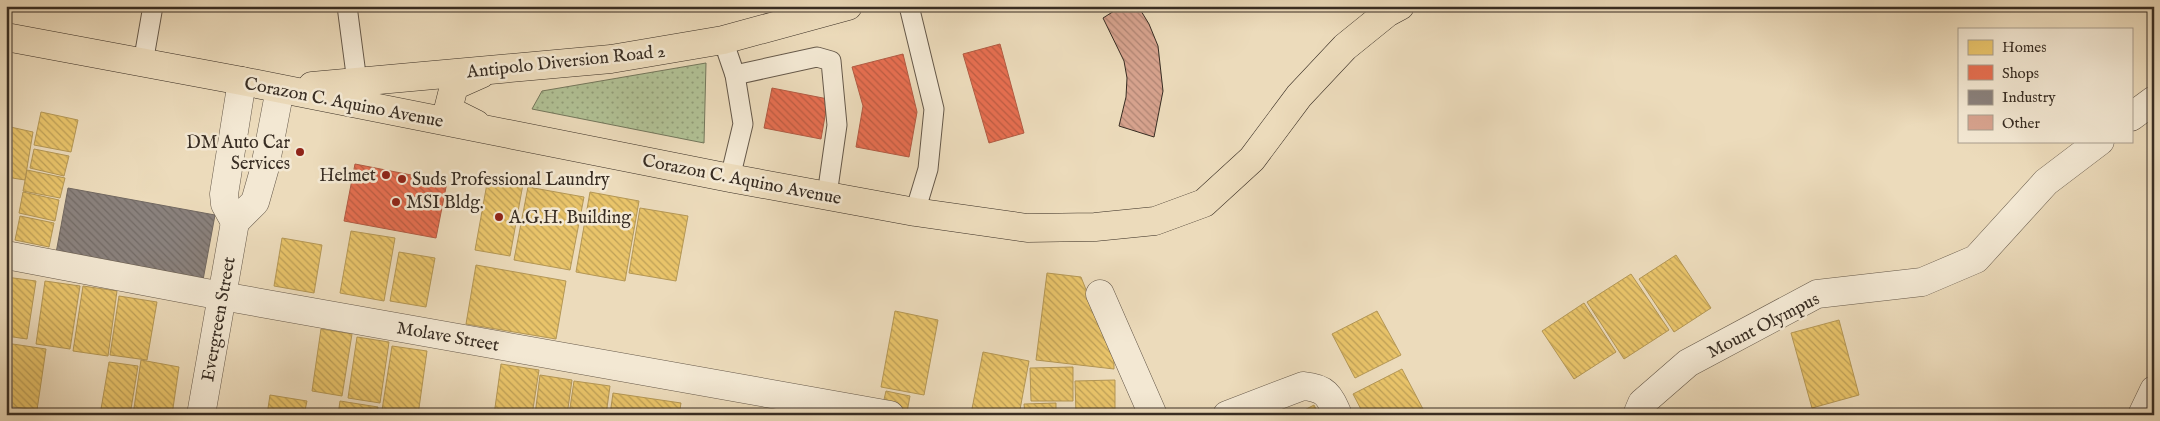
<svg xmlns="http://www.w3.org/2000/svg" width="2160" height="421" viewBox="0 0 2160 421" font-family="'IM FELL English',serif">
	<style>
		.grass { fill: url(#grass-dots); stroke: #74775c }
		.homes { fill: url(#homes-back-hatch); stroke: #b49755 }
		.shops { fill: url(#shops-back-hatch); stroke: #b25b43 }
		.industry { fill: url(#industry-back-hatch); stroke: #716861 }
		.building { fill: url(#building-back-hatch); stroke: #382d23 }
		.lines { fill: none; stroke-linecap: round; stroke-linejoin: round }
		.service-casing { stroke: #655849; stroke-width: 21 }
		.minor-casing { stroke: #655849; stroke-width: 29 }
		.primary-casing { stroke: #382d23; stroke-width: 29 }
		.service { stroke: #f3e8d3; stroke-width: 19 }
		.minor { stroke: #f3e8d3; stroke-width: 28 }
		.primary { stroke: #ecdbbb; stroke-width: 28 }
		.poi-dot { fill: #8f2418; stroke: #f3e8d3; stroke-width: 2 }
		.labels { text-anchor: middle; stroke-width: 5; stroke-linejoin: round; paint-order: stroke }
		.street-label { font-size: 18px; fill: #382d23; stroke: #f3e8d3 }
		.poi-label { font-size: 18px; fill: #382d23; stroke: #f3e8d3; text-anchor: start }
	</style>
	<defs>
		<pattern id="grass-dots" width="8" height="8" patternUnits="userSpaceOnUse" patternTransform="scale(1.25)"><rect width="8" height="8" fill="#b1c195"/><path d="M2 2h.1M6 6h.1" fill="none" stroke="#919d79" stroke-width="1.8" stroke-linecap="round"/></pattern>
		<pattern id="homes-back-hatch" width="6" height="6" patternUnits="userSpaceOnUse" patternTransform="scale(1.25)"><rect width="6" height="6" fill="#e9c46a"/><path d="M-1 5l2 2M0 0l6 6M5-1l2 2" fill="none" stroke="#bea057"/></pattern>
		<pattern id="shops-back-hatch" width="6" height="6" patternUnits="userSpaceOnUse" patternTransform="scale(1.25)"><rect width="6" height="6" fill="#e76f51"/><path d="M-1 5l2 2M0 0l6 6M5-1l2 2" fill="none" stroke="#bc5c43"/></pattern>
		<pattern id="industry-back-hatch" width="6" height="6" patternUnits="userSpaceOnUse" patternTransform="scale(1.25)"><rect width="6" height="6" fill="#8a817c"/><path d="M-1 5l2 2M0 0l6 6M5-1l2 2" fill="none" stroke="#726a65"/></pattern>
		<pattern id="building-back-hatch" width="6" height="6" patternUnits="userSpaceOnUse" patternTransform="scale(1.25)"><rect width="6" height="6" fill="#d6a28d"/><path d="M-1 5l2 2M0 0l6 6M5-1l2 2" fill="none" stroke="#af8473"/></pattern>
	</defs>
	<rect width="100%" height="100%" fill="#ecdbbb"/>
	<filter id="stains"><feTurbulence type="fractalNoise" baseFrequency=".004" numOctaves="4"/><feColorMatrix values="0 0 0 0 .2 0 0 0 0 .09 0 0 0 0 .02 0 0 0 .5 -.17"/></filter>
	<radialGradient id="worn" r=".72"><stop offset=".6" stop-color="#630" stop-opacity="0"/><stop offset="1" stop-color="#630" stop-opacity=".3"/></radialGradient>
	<polygon class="grass" points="706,63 704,143 532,109 542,91"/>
	<g class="homes">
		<polygon points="41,112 78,120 71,152 34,145"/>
		<polygon points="6,126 33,132 25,180 6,177"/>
		<polygon points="34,149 69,156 64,176 30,168"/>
		<polygon points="27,170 65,178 60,198 23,191"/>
		<polygon points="488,178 523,184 510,256 475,250"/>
		<polygon points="528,187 584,197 570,270 514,260"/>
		<polygon points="23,192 59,200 55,221 19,213"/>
		<polygon points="590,192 639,201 625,281 576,272"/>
		<polygon points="640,208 688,216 676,281 629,273"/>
		<polygon points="20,216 54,223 49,247 15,240"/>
		<polygon points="351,231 395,238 384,301 340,293"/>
		<polygon points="282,238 322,245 314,293 274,286"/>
		<polygon points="399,252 435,258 426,307 390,301"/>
		<polygon points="1676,255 1711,308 1674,332 1639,279"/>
		<polygon points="476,265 566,281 556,339 466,324"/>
		<polygon points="1047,273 1081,277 1114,360 1114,369 1036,360"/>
		<polygon points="1631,274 1669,330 1624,359 1587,302"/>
		<polygon points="6,277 36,281 27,339 6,336"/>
		<polygon points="45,281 80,286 70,349 36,344"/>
		<polygon points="83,286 117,291 108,356 73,351"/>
		<polygon points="119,296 157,302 147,360 110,355"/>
		<polygon points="1584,303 1616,352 1574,379 1542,331"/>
		<polygon points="895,311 938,320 924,395 881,387"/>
		<polygon points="1377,311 1401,355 1355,378 1332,334"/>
		<polygon points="1839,320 1859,395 1812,408 1791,333"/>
		<polygon points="321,329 352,334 342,396 312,391"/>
		<polygon points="357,337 389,342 380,403 348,398"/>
		<polygon points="6,343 46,349 37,410 6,406"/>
		<polygon points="392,346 427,351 418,415 382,410"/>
		<polygon points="983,352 1029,361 1019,415 971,414"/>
		<polygon points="141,360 179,367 172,415 133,415"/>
		<polygon points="109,362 138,366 130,415 100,415"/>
		<polygon points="501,364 539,370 532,415 494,415"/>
		<polygon points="1073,367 1073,401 1031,401 1030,368"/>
		<polygon points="1402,369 1424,411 1417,415 1364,415 1353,394"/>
		<polygon points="540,375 572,380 567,415 535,415"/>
		<polygon points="1115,380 1115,415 1076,415 1075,381"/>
		<polygon points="574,381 610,386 606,415 569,415"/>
		<polygon points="886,391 910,396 907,412 882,408"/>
		<polygon points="613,393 681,403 679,415 610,415"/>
		<polygon points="270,395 307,401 304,415 267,415"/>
		<polygon points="340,401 378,407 377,415 338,415"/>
		<polygon points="1056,403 1056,415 1025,415 1024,404"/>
		<polygon points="1314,405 1319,415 1295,415"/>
	</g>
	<g class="shops">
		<polygon points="1000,44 1024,133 989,143 963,54"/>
		<polygon points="903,54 917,112 909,157 856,147 863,106 852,67"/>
		<polygon points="772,88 828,99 821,139 764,128"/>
		<polygon points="355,164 447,182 436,238 344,221"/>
	</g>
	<polygon class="industry" points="68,188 215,215 203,280 56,253"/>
	<polygon class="building" points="1122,6 1138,6 1149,24 1158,46 1163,91 1154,137 1119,126 1126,97 1127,78 1124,61 1103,18"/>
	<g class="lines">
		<g class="service-casing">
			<g id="service">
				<polyline points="347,6 357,82"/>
				<polyline points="909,6 934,109 928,169 915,212"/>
				<polyline points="723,40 735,75 743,124 730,178"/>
				<polyline points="143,63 153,6"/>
				<polyline points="735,75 817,57 831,61 837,125 827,195"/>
			</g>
		</g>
		<g class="minor-casing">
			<g id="minor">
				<polyline points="2131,117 2154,100"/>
				<polyline points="235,222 225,204 224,194 242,81"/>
				<polyline points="235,222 255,202 265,167 280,89"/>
				<polyline points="6,255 222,296 890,415"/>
				<polyline points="1100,294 1153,415"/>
				<polyline points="201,415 235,222"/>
				<path d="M 1227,415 L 1303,386 C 1326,388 1329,395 1338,415"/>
				<polyline points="1637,415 1642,403 1688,363 1817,294 1922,282 1976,259 2046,182 2100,141"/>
				<polyline points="2142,415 2154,390"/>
			</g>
		</g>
		<g class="primary-casing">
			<g id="primary">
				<polyline points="6,37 242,81 730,178 915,212 1027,228 1095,227 1155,221 1204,203 1252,159 1299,96 1345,47 1387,13 1400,6"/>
				<polyline points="312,86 611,59 723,40 848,6"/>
				<polyline points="476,124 448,110 454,86 481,74"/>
			</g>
		</g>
		<use href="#service" class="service"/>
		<use href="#minor" class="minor"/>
		<use href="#primary" class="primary"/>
	</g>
	<g class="poi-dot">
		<circle cx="300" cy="152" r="5"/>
		<circle cx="386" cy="175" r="5"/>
		<circle cx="402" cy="179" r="5"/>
		<circle cx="396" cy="202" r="5"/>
		<circle cx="499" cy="217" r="5"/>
	</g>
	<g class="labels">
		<g class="street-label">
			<text transform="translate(566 61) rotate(-6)" y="6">Antipolo Diversion Road 2</text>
			<text transform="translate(344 102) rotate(11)" y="6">Corazon C. Aquino Avenue</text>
			<text transform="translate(742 179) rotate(11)" y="6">Corazon C. Aquino Avenue</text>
			<text transform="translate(218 319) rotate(-80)" y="6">Evergreen Street</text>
			<text transform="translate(1763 325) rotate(-27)" y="6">Mount Olympus</text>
			<text transform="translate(448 336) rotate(10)" y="6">Molave Street</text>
		</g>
		<g class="poi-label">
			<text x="290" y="148" text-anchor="end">DM Auto Car<tspan x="290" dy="21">Services</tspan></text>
			<text x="376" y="181" text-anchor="end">Helmet</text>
			<text x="412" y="185">Suds Professional Laundry</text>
			<text x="406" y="208">MSI Bldg.</text>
			<text x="509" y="223">A.G.H. Building</text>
		</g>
	</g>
	<rect width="2160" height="421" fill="none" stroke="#ecdbbb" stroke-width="25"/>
	<rect x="8" y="8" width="2145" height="406" fill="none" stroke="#382d23" stroke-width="2.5"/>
	<rect x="12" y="12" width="2135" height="396" fill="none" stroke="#382d23"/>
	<rect x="1958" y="28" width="175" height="115" fill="#f3e8d3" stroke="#a89d8d"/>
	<rect x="1968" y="40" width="25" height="15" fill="#e9c46a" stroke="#a89d8d"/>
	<text x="2002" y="52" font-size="15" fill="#382d23">Homes</text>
	<rect x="1968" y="65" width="25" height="15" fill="#e76f51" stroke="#a89d8d"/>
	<text x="2002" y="78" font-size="15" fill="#382d23">Shops</text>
	<rect x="1968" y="90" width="25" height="15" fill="#8a817c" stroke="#a89d8d"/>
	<text x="2002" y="102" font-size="15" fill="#382d23">Industry</text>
	<rect x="1968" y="115" width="25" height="15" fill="#d6a28d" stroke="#a89d8d"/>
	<text x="2002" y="128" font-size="15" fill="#382d23">Other</text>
	<rect width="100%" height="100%" filter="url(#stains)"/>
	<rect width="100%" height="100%" fill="url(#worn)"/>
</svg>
